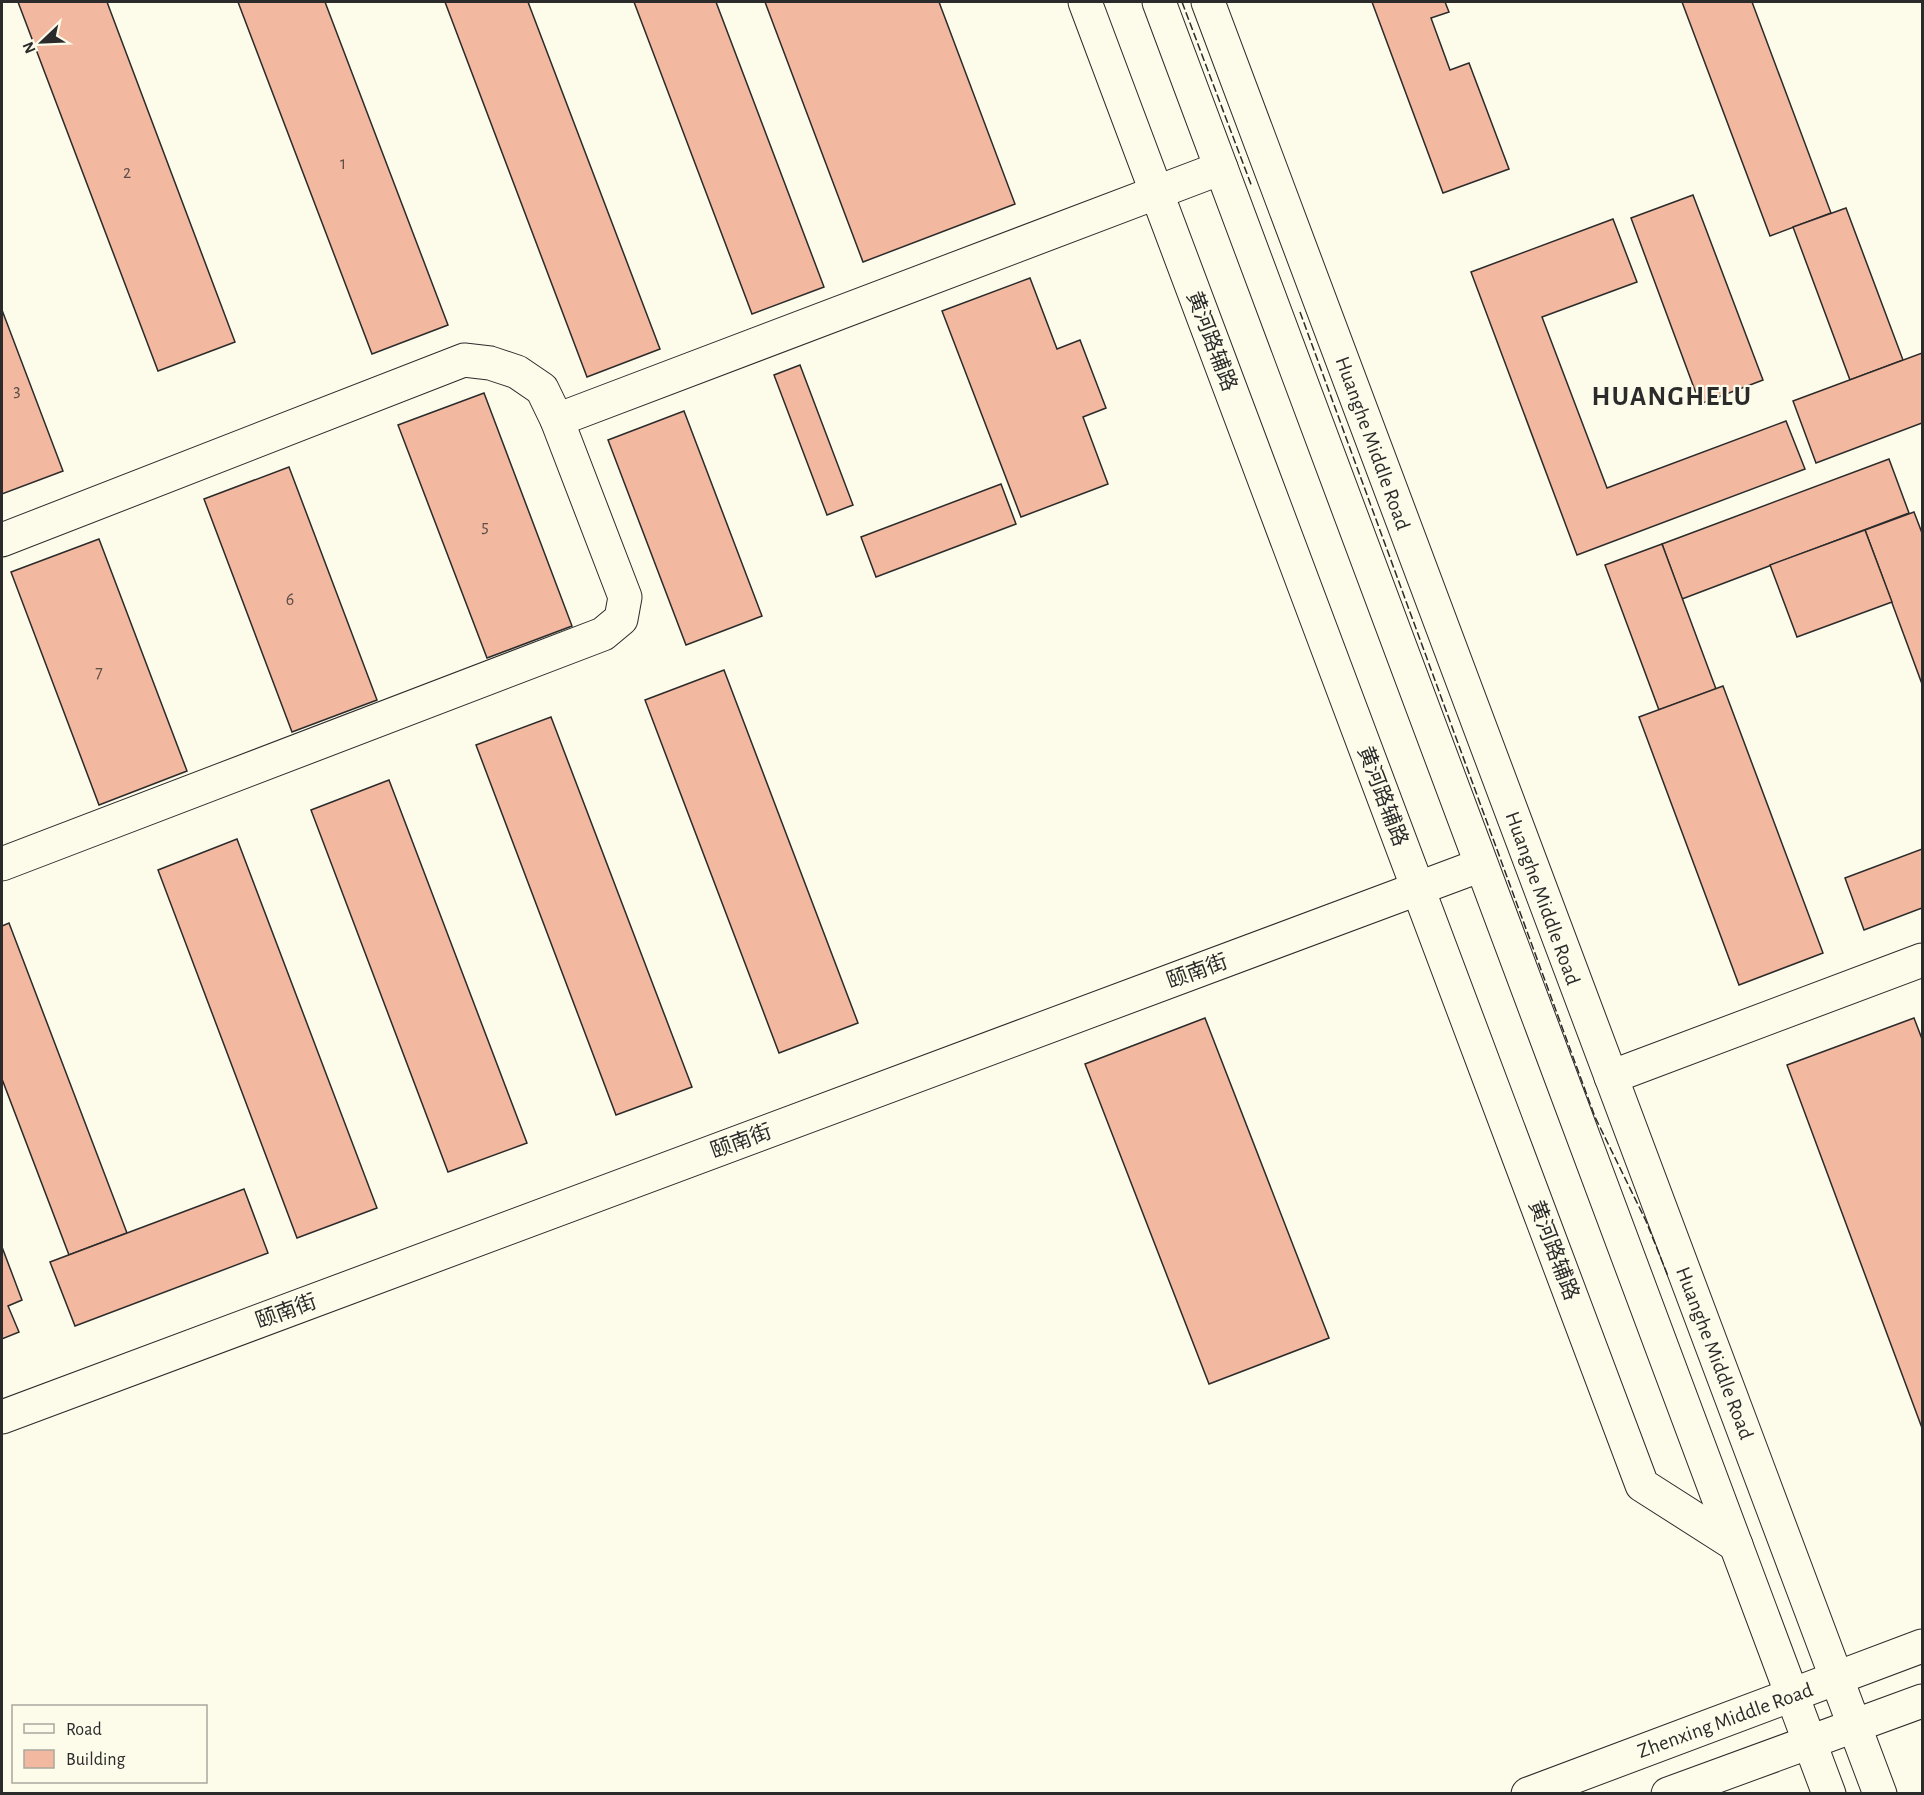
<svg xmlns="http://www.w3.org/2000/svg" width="1924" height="1795" viewBox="0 0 1924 1795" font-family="'Alegreya Sans','Noto Sans SC',sans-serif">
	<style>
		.building { fill: #f2b8a0; stroke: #2b2b2b; stroke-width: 1.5 }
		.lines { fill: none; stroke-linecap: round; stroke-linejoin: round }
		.minor-casing { stroke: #2b2b2b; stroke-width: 35 }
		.major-casing { stroke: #2b2b2b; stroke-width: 35 }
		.minor { stroke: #fdfbea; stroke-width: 33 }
		.major { stroke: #fdfbea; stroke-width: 33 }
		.fence { stroke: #2b2b2b; stroke-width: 1.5; stroke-dasharray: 8 3; stroke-linecap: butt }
		.labels { text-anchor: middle; stroke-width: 4.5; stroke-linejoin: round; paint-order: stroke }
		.number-label { font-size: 18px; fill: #5d4e48 }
		.street-label { font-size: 21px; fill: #2b2b2b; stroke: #fdfbea }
		.district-label { font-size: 27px; font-weight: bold; letter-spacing: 1.5px; fill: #2b2b2b; stroke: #fdfbea }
	</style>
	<rect width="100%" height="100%" fill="#fdfbea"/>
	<g class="building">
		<polygon points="18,2 107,2 235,342 158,371"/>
		<polygon points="238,2 325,2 448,325 372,354"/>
		<polygon points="445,2 528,2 660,349 587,377"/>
		<polygon points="634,2 716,2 824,287 752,314"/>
		<polygon points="765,2 939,2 1015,204 863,262"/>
		<polygon points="1372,2 1445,2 1449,12 1431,18 1450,70 1469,63 1509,169 1443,193"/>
		<polygon points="1682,2 1752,2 1831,213 1770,236"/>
		<polygon points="1693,195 1763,380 1700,404 1631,218"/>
		<polygon points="1846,208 1903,360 1850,380 1793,227"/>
		<polygon points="1613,219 1637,282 1542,317 1607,488 1786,421 1805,469 1577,555 1471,272"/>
		<polygon points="1030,278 1057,349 1080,340 1106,408 1083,417 1108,484 1021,517 942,311"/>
		<polygon points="2,310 63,471 2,494"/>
		<polygon points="1922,353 1922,423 1816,463 1793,401"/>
		<polygon points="800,365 853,505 827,515 774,375"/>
		<polygon points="484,393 572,626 487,658 398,425"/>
		<polygon points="684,411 762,616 686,645 608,440"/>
		<polygon points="1889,459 1909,513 1682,599 1662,544"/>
		<polygon points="289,467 377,700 292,732 204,499"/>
		<polygon points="1001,484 1016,524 876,577 861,537"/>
		<polygon points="1914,512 1922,533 1922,684 1865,530"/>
		<polygon points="1865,530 1892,602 1797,637 1770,565"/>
		<polygon points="99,539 187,771 99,805 11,572"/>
		<polygon points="1662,544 1716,689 1659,710 1605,565"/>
		<polygon points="724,670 858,1023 779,1053 645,700"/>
		<polygon points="1723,686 1823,953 1739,985 1639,717"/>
		<polygon points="551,717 692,1087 616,1115 476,745"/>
		<polygon points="389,780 527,1143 448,1172 311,810"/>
		<polygon points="237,839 377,1208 297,1238 158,870"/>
		<polygon points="1922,849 1922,908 1864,930 1845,878"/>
		<polygon points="9,923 127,1233 69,1255 2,1079 2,926"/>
		<polygon points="1205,1018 1329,1338 1209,1384 1085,1064"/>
		<polygon points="1914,1018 1922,1039 1922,1428 1787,1065"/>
		<polygon points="244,1189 268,1253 75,1326 50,1262"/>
		<polygon points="2,1247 22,1300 8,1306 19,1332 2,1339"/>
	</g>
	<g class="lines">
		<g class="minor-casing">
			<g id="minor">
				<polyline points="1085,2 1642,1485 1736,1545"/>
				<polyline points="557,420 1221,168"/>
				<polyline points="2,540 464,360 490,363 517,372 542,389 557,420 625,597 621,619 603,634 2,864"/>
				<polyline points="1611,1077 1922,960"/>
				<polyline points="2,1417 1481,865"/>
				<polyline points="1528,1794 1922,1646"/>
				<polyline points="1668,1794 1922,1701"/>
			</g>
		</g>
		<g class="major-casing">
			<g id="major">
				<polyline points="1159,2 1829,1794"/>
				<polyline points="1208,2 1880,1794"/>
			</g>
		</g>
		<use href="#minor" class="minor"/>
		<use href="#major" class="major"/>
		<g class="fence">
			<polyline points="1182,2 1252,187"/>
			<polyline points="1300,312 1595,1117 1646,1221 1668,1276"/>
		</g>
	</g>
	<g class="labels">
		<g class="number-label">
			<text x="343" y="169">1</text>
			<text x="127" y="178">2</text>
			<text x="17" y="396">3</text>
			<text x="485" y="532">5</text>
			<text x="290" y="605">6</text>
			<text x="99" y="678">7</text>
		</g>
		<g class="street-label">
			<text transform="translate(1212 341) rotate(69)" y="7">黄河路辅路</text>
			<text transform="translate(1373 443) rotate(70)" y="7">Huanghe Middle Road</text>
			<text transform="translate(1383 796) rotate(69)" y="7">黄河路辅路</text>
			<text transform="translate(1543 898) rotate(70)" y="7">Huanghe Middle Road</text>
			<text transform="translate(1197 971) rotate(-20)" y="7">颐南街</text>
			<text transform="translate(741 1141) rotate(-20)" y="7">颐南街</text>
			<text transform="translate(1554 1250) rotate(69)" y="7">黄河路辅路</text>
			<text transform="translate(286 1311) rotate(-20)" y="7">颐南街</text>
			<text transform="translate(1715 1353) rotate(69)" y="7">Huanghe Middle Road</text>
			<text transform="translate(1725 1720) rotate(-20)" y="7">Zhenxing Middle Road</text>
		</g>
		<g class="district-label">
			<text x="1672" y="405">HUANGHELU</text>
		</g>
	</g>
	<rect width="1924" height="1795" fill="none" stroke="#2b2b2b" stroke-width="6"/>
	<rect x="12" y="1705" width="195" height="78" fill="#fdfbea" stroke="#a9a89e" stroke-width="1.5"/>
	<rect x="24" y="1724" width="30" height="9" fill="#fdfbea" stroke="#a9a89e" stroke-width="1.5"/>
	<text x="66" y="1735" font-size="18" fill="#2b2b2b">Road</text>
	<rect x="24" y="1750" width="30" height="18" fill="#f2b8a0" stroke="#a9a89e" stroke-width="1.5"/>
	<text x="66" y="1765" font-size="18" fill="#2b2b2b">Building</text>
	<g transform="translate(42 42) rotate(247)" stroke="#fdfbea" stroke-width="4.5" paint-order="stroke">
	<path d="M0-4.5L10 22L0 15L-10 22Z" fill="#2b2b2b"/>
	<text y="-9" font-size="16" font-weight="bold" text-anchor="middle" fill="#2b2b2b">N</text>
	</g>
</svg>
